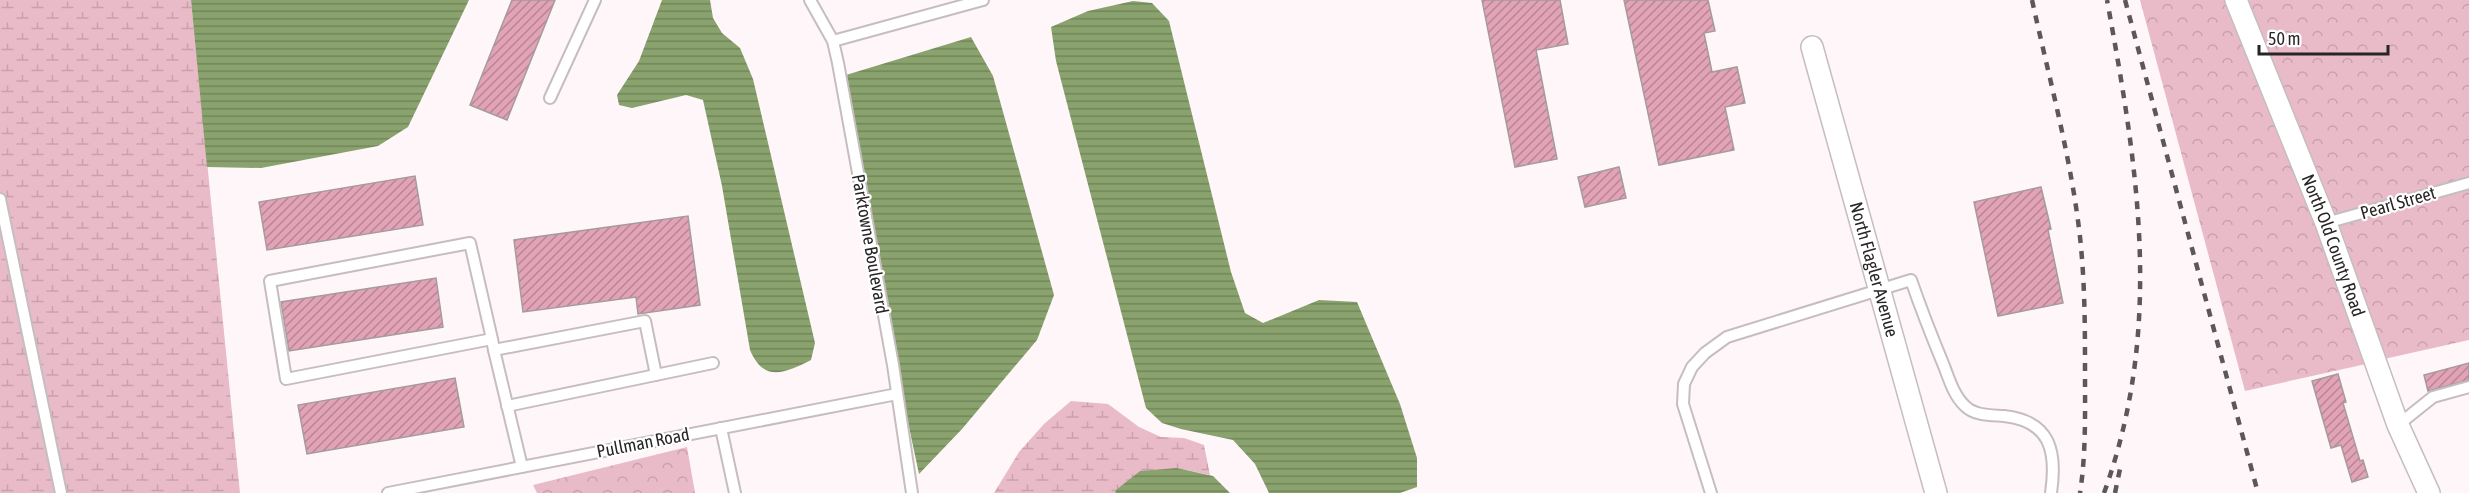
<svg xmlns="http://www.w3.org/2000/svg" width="2469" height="493" viewBox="0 0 2469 493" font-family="'Asap Condensed',sans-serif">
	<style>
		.forest { fill: url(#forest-crowns) }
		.wetland { fill: url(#wetland-marsh) }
		.water { fill: url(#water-rules) }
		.building { fill: url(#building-hatch); stroke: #a49b9d; stroke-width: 1.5 }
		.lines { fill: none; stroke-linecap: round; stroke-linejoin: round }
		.service-casing { stroke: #c6bdbf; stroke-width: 14 }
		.minor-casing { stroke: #c6bdbf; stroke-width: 24 }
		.service { stroke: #fff; stroke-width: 10 }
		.minor { stroke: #fff; stroke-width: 21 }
		.rail { stroke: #5c5759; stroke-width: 4.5; stroke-dasharray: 8 8; stroke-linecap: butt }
		.labels { text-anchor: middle; stroke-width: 4.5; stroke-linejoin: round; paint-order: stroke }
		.street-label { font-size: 18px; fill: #282526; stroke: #fff }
	</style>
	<defs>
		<pattern id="forest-crowns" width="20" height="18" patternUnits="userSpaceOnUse" patternTransform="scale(1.5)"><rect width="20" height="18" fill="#e9bbc8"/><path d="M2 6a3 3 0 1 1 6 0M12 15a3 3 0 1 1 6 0" fill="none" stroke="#c8a1ac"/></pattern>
		<pattern id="wetland-marsh" width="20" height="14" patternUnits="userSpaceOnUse" patternTransform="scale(1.5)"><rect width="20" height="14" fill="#e9bbc8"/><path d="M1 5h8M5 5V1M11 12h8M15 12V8" fill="none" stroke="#c8a1ac"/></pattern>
		<pattern id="water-rules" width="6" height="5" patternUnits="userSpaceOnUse" patternTransform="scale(1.5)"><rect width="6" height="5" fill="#8aa36e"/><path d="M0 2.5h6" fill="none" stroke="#71855a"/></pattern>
		<pattern id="building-hatch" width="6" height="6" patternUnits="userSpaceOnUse" patternTransform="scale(1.5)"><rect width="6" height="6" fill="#e3a3b6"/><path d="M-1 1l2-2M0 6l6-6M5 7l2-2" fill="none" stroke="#b88594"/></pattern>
	</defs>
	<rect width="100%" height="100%" fill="#fef6f8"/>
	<g class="forest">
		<polygon points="2140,0 2226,0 2318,227 2366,364 2245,391"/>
		<polygon points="2246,0 2469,0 2469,340 2384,359"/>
		<polygon points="687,447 695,493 537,493 533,485"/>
	</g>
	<g class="wetland">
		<polygon points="0,0 191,0 240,493 0,493"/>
		<polygon points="1071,401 1108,404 1139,427 1161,437 1184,438 1204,445 1210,475 1177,468 1116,490 1115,493 994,493 1019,452 1044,424"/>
	</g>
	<g class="water">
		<polygon points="191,0 469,0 408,127 378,146 261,168 207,167"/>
		<path d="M 662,0 L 710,0 L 713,18 L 722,33 L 740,48 L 753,79 L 815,343 L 811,360 C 785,373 764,383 750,350 L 722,186 L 703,100 L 686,95 L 632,108 L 619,105 L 617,95 L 639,61 Z"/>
		<polygon points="1133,1 1152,3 1169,21 1231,272 1245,313 1263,323 1319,300 1357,302 1400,404 1417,458 1417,487 1400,493 1269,493 1255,464 1233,440 1181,429 1162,423 1146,408 1056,61 1051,27 1088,11"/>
		<polygon points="971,37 993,76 1054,295 1037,340 962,429 919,474 840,103 846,75"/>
		<polygon points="1177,468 1213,476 1230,493 1115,493 1116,490 1140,471"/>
	</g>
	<g class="building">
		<polygon points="512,0 555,0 507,120 470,105"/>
		<polygon points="1482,0 1560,0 1568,44 1536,50 1557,159 1515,167"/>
		<polygon points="1624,0 1708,0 1715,31 1704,33 1712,72 1737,67 1745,103 1725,107 1734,150 1659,165"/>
		<polygon points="1619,167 1626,198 1585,207 1578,177"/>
		<polygon points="415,176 423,225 267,250 259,202"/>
		<polygon points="2041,187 2051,229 2048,230 2063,303 1998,316 1974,202"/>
		<polygon points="688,216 700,305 638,314 636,297 523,312 514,240"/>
		<polygon points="436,278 443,327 289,351 281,302"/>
		<polygon points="2469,363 2469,380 2428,391 2424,375"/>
		<polygon points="2338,374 2346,402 2343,403 2360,461 2363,460 2368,477 2352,482 2341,445 2331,448 2312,381"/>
		<polygon points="455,378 464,427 307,454 298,405"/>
	</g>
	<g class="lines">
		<g class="service-casing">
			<g id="service">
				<polyline points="810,0 833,41 838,63 893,365 912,493"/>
				<polyline points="833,41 983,0"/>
				<polyline points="550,98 595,0"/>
				<polyline points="0,199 61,493"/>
				<polyline points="2326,223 2469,183"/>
				<polyline points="492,339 286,379 270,281 470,243 492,339 494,350 522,467"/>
				<polyline points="494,350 645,321 656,375"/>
				<polyline points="507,406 713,363"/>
				<polyline points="2398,425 2433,397 2469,387"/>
				<polyline points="721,428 735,493"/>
				<polyline points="388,493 897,394"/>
				<path d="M 1711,493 L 1683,404 L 1684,384 L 1692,367 L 1705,353 L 1727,337 L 1911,280 C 1921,309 1932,337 1944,366 C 1949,379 1954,396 1965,406 C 1975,416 1991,415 2004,416 C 2051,421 2057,452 2051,493"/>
			</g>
		</g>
		<g class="minor-casing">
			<g id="minor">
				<path id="s1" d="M 2236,0 L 2326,223 L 2398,425 L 2429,493"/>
				<path id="s2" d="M 1812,47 L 1936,493"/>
			</g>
		</g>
		<use href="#service" class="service"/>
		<use href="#minor" class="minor"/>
		<g class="rail">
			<path d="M 2032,0 C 2049,78 2071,157 2080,237 C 2085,283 2085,329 2085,374 C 2085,414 2086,454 2080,493"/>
			<polyline points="2125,0 2258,493"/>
			<path d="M 2104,493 C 2164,327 2138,169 2107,0"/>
			<polyline points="2115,493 2121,464"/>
		</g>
	</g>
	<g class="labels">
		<g class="street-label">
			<text transform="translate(2398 203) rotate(-16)" y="6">Pearl Street</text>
			<text transform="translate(870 244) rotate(80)" y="6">Parktowne Boulevard</text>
			<text dy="6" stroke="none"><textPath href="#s1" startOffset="264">North Old County Road</textPath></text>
			<text dy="6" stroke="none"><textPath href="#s2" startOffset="231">North Flagler Avenue</textPath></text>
			<text transform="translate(643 443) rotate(-11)" y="6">Pullman Road</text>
		</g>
	</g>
	<path d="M2259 45v9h129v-9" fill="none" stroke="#282526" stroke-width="3"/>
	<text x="2268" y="45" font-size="18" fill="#282526" stroke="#ffffff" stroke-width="4.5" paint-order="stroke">50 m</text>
</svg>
